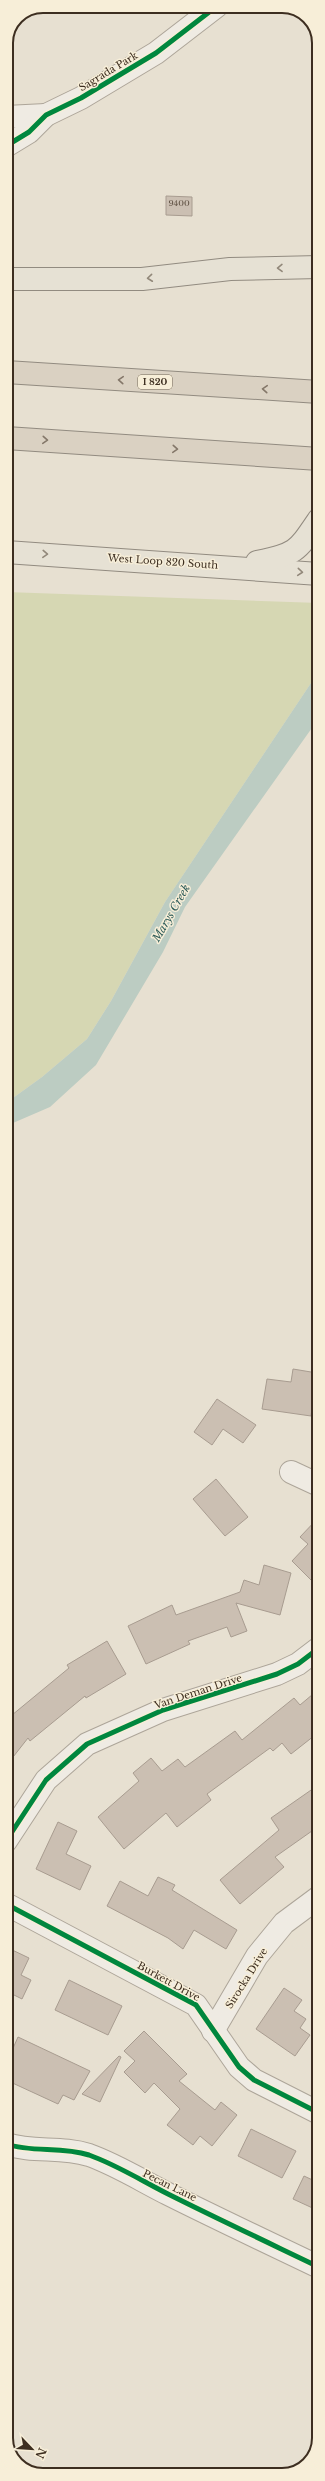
<svg xmlns="http://www.w3.org/2000/svg" width="325" height="2481" viewBox="0 0 325 2481" font-family="'Libre Baskerville',serif">
	<style>
		.green { fill: #d6d7b3 }
		.water { fill: #bcccc2 }
		.building { fill: #cbbfb2; stroke: #a89c90 }
		.lines { fill: none; stroke-linecap: round; stroke-linejoin: round }
		.minor-casing { stroke: #ada599; stroke-width: 24 }
		.major-casing { stroke: #928b80; stroke-width: 24 }
		.highway-casing { stroke: #928b80; stroke-width: 24 }
		.minor { stroke: #efebe3; stroke-width: 22 }
		.major { stroke: #e6e1d4; stroke-width: 22 }
		.highway { stroke: #dad1c2; stroke-width: 22 }
		.cycleway-casing { stroke: #f7eed8; stroke-width: 8 }
		.cycleway { stroke: #00873e; stroke-width: 5 }
		.oneway { stroke: #92887a }
		.oneway2 { stroke: #847769 }
		.labels { text-anchor: middle; stroke-width: 3; stroke-linejoin: round; paint-order: stroke }
		.number-label { font-size: 8px; fill: #605244 }
		.shield { fill: #f7eed8; stroke: #756857; stroke-width: 1 }
		.shield-label { font-size: 9px; font-weight: bold; fill: #3d2e20 }
		.street-label { font-size: 10px; fill: #3d2e20; stroke: #f7eed8 }
		.water-label { font-size: 11px; font-style: italic; fill: #2f5d5a; stroke: #f7eed8 }
		.rim { fill: none; stroke: #3d2e20; stroke-width: 2 }
	</style>
	<rect width="100%" height="100%" fill="#e7e0d1"/>
	<polygon class="green" points="6,592 319,603 319,671 165,902 111,1001 87,1039 42,1077 6,1103"/>
	<polygon class="water" points="319,671 319,718 185,907 163,952 96,1065 50,1107 6,1126 6,1103 42,1077 87,1039 111,1001 165,902"/>
	<g class="building">
		<polygon points="166,196 192,197 192,216 166,215"/>
		<polygon points="293,1369 317,1373 311,1416 262,1409 267,1379 291,1382"/>
		<polygon points="217,1399 256,1425 243,1443 223,1429 212,1445 194,1432"/>
		<polygon points="216,1479 248,1517 225,1536 193,1499"/>
		<polygon points="319,1517 319,1588 292,1561 308,1544 300,1537"/>
		<polygon points="264,1565 291,1573 280,1615 236,1603 247,1631 231,1637 227,1627 188,1641 190,1644 146,1664 128,1626 172,1605 176,1615 240,1592 244,1580 259,1585"/>
		<polygon points="107,1641 126,1674 86,1698 85,1696 30,1741 28,1738 6,1766 6,1720 69,1668 67,1665"/>
		<polygon points="319,1689 319,1732 291,1754 282,1743 273,1751 270,1748 207,1794 211,1800 177,1827 166,1813 124,1849 98,1817 139,1781 133,1773 151,1758 162,1771 178,1759 185,1767 235,1731 242,1740 294,1698 300,1705"/>
		<polygon points="314,1788 319,1795 319,1826 275,1857 284,1867 240,1904 220,1880 279,1830 271,1818"/>
		<polygon points="58,1822 77,1831 66,1854 91,1866 80,1890 36,1869"/>
		<polygon points="158,1877 175,1885 172,1890 237,1930 226,1949 194,1930 183,1949 168,1938 107,1906 120,1881 148,1896"/>
		<polygon points="6,1947 29,1958 21,1975 31,1980 22,1999 12,1994 6,2006"/>
		<polygon points="69,1980 122,2006 108,2035 55,2010"/>
		<polygon points="284,1988 302,2000 294,2011 306,2019 300,2028 310,2035 295,2056 256,2029"/>
		<polygon points="144,2031 187,2074 179,2081 215,2110 221,2102 237,2115 212,2146 200,2136 193,2145 167,2125 180,2109 154,2083 145,2093 124,2072 135,2061 124,2051"/>
		<polygon points="18,2037 90,2071 74,2100 63,2095 58,2104 6,2080 6,2064"/>
		<polygon points="119,2056 121,2057 100,2102 82,2094"/>
		<polygon points="251,2129 296,2151 282,2178 238,2156"/>
		<polygon points="304,2176 319,2183 319,2211 293,2199"/>
	</g>
	<g class="lines">
		<g class="minor-casing">
			<g id="minor">
				<polyline points="6,117 46,115"/>
				<polyline points="6,146 29,132 46,115 81,98 156,53 217,6"/>
				<polyline points="291,1472 319,1485"/>
				<polyline points="6,1841 46,1780 87,1744 163,1710 277,1674 298,1664 319,1648"/>
				<polyline points="6,1904 196,2005 239,2067 254,2080 319,2113"/>
				<polyline points="213,2031 257,1956 284,1923 319,1897"/>
				<path d="M 6,2144 C 33,2153 61,2146 89,2155 C 117,2165 142,2181 168,2194 C 218,2219 269,2243 319,2267"/>
			</g>
		</g>
		<g class="major-casing">
			<g id="major">
				<polyline points="6,279 142,279 230,269 319,267"/>
				<polyline points="6,552 319,574"/>
				<path d="M 257,562 C 297,553 296,553 319,519"/>
			</g>
		</g>
		<g class="highway-casing">
			<g id="highway">
				<polyline points="6,372 319,392"/>
				<polyline points="6,438 319,459"/>
			</g>
		</g>
		<use href="#minor" class="minor"/>
		<use href="#major" class="major"/>
		<use href="#highway" class="highway"/>
		<g class="cycleway-casing">
			<g id="cycleway">
				<polyline points="6,146 29,132 46,115 81,98 156,53 217,6"/>
				<polyline points="6,1841 46,1780 87,1744 163,1710 277,1674 298,1664 319,1648"/>
				<polyline points="6,1904 196,2005 239,2067 254,2080 319,2113"/>
				<path d="M 6,2144 C 33,2153 61,2146 89,2155 C 117,2165 142,2181 168,2194 C 218,2219 269,2243 319,2267"/>
			</g>
		</g>
		<use href="#cycleway" class="cycleway"/>
	</g>
	<defs><path id="oneway-chevron" d="M-2-3.5L2.5 0L-2 3.5" fill="none" stroke-width="1.6" stroke-linecap="round" stroke-linejoin="round"/></defs>
	<g class="oneway">
		<use href="#oneway-chevron" transform="translate(280 268) rotate(179)"/>
		<use href="#oneway-chevron" transform="translate(150 278) rotate(174)"/>
		<use href="#oneway-chevron" transform="translate(45 554) rotate(3)"/>
		<use href="#oneway-chevron" transform="translate(300 572) rotate(5)"/>
	</g>
	<g class="oneway2">
		<use href="#oneway-chevron" transform="translate(121 380) rotate(-176)"/>
		<use href="#oneway-chevron" transform="translate(265 389) rotate(-176)"/>
		<use href="#oneway-chevron" transform="translate(45 440) rotate(4)"/>
		<use href="#oneway-chevron" transform="translate(175 449) rotate(4)"/>
	</g>
	<g class="labels">
		<g class="number-label">
			<text x="179" y="206">9400</text>
		</g>
		<rect class="shield" x="138" y="375" width="34" height="14" rx="3"/>
		<g class="shield-label">
			<text x="155" y="385">I 820</text>
		</g>
		<g class="street-label">
			<text transform="translate(108 71) rotate(-31)" y="4">Sagrada Park</text>
			<text transform="translate(163 561) rotate(4)" y="4">West Loop 820 South</text>
			<text transform="translate(198 1691) rotate(-18)" y="4">Van Deman Drive</text>
			<text transform="translate(246 1978) rotate(-58)" y="4">Sirocka Drive</text>
			<text transform="translate(169 1981) rotate(29)" y="4">Burkett Drive</text>
			<text transform="translate(170 2185) rotate(26)" y="4">Pecan Lane</text>
		</g>
		<g class="water-label">
			<text transform="translate(171 913) rotate(-60)" y="4">Marys Creek</text>
		</g>
	</g>
	<path d="M0 0H325V2481H0ZM43 13H282A30 30 0 0 1 312 43V2438A30 30 0 0 1 282 2468H43A30 30 0 0 1 13 2438V43A30 30 0 0 1 43 13Z" fill="#f7eed8" fill-rule="evenodd"/>
	<path class="rim" d="M43 13H282A30 30 0 0 1 312 43V2438A30 30 0 0 1 282 2468H43A30 30 0 0 1 13 2438V43A30 30 0 0 1 43 13Z"/>
	<g transform="translate(32 2449) rotate(115)" stroke="#f7eed8" stroke-width="3" paint-order="stroke">
	<path d="M0-3L7 15L0 10L-7 15Z" fill="#3d2e20"/>
	<text y="-6" font-size="11" font-weight="bold" text-anchor="middle" fill="#3d2e20">N</text>
	</g>
</svg>
